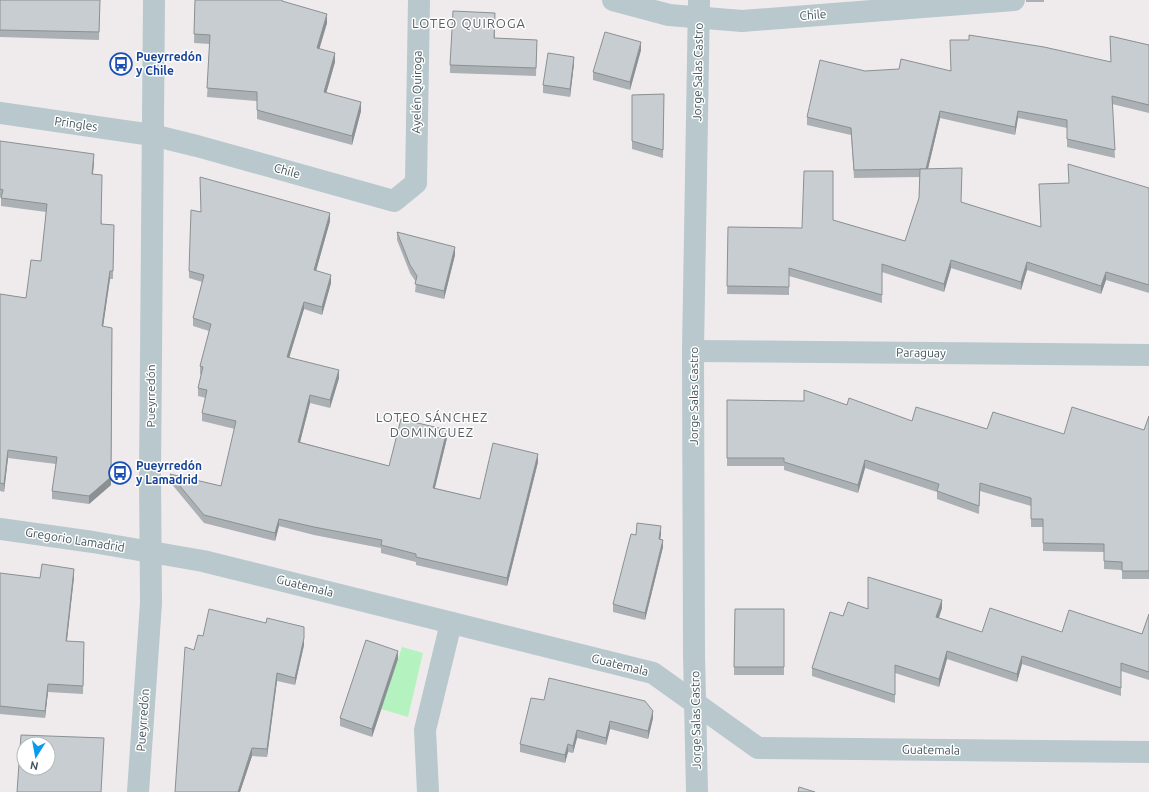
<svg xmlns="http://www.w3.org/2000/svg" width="1149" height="792" viewBox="0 0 1149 792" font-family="Ubuntu,sans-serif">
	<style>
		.green { fill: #b4f2bf }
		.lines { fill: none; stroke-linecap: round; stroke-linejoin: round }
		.minor { stroke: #b8c8cd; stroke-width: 22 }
		.wall { fill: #abb0b4 }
		.shaded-wall { fill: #8b9092 }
		.building { fill: #c7cdd1; stroke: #8b9092; fill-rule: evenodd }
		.labels { text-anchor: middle; stroke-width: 3; stroke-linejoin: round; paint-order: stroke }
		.street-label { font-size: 12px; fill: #42545a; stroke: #fff }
		.transit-label { font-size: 12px; font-weight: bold; fill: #164399; stroke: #fff; text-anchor: start }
		.neighbourhood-label { font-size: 13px; letter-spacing: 1px; fill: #585e61; stroke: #fff }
	</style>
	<rect width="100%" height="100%" fill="#efebec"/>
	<polygon class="green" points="402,647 423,653 408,717 381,709"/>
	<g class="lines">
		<g class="minor">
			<polyline points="613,0 669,15 742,21 1014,0"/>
			<polyline points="0,113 152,135 197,146 394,201 416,183 419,0"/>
			<polyline points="693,351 1149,355"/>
			<polyline points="0,529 93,542 203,561 653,673 758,748 1149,752"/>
			<polyline points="138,792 151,603 150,474 154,0"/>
			<polyline points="428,792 425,730 451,623"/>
			<polyline points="697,792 694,654 693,351 699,0"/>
		</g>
	</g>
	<g class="wall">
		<polygon points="0,0 100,0 99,40 0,37"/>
		<polygon points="195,0 282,1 327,23 319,49 335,62 326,93 361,111 352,145 257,119 257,101 207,97 210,44 194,43"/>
		<rect x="1026" y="0" width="18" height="2"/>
		<polygon points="495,21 495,38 537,40 536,76 450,73 450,65"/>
		<polygon points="1110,36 1149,45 1149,113 1112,104 1115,158 1067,147 1067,128 1018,118 1015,135 940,118 928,169 961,202 1040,227 1149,188 1149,293 1106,280 1101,294 1027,270 1021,290 951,268 944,292 882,272 882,303 789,276 789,295 727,294 728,227 802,228 833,220 905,241 919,198 920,177 854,178 851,135 807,125 807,117 865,71 951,71 1111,62"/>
		<polygon points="641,50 630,90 593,80 593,72"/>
		<polygon points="574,64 570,97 543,93 543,85"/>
		<polygon points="664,94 663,158 632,149 632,95"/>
		<polygon points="0,141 94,162 93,174 102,224 114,225 113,279 110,279 103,326 111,485 89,504 52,499 52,491 56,464 8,458 4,492 0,491 0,294 26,298 41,261 46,212 1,206 1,197 0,197"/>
		<polygon points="330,221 316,271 331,283 322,315 304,309 289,357 339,378 330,408 310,403 300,442 389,466 447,438 435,488 480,499 538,462 507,586 416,565 416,562 381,553 381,548 314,535 279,526 275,541 204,523 170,482 170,474 221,486 235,429 202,421 202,413 206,398 198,396 198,388 201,375 200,374 200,366 209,331 193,326 193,318 202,282 189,278 189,271"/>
		<polygon points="397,232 455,255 444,299 415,292 416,282 410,273 397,240"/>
		<polygon points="727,400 847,405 912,421 987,429 1064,434 1144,430 1149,416 1149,579 1122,579 1122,570 1104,569 1104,552 1043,551 1043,527 1031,527 1031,506 980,491 979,514 937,499 937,492 865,468 858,493 784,470 784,466 727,466"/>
		<polygon points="661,534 660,539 663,547 645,620 613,612 613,604 636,535"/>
		<polygon points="0,573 40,578 74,577 67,641 84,649 83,694 48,692 45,718 0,714"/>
		<polygon points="942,608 939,618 982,632 1062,632 1142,634 1149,614 1149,680 1121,671 1121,696 1022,664 1017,682 947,659 939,687 895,673 895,703 812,676 812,668 843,616 868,609"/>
		<polygon points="735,609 784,609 784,675 734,675"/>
		<polygon points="266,623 304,645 295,685 277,681 267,757 252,756 240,792 175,792 194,650 203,636"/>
		<polygon points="398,659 372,737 340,726 340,718"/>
		<polygon points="544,700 653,718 648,739 610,729 606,745 577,738 573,753 568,752 565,763 520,752 520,744"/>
	</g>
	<g class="shaded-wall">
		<polygon points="327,14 327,23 317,57 317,48"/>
		<polygon points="641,42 641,50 630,90 630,82"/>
		<polygon points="335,53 335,62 324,101 324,92"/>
		<polygon points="574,57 574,64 570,97 570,89"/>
		<polygon points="361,102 361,111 352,145 352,136"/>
		<polygon points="940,111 940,118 926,177 926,169"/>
		<polygon points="1018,111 1018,118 1015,135 1015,127"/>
		<polygon points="94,154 94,162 92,182 92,174"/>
		<polygon points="330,213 330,221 314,278 314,270"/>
		<polygon points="455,247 455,255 444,299 444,291"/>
		<polygon points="951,260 951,268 944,292 944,284"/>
		<polygon points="1027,262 1027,270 1021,290 1021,282"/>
		<polygon points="110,271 110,279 102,334 102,326"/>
		<polygon points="1106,272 1106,280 1101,294 1101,286"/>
		<polygon points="331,275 331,283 322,315 322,307"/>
		<polygon points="304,302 304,309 287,365 287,357"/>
		<polygon points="112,336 111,485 89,504 89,496"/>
		<polygon points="339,370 339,378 330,408 330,400"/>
		<polygon points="310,395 310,403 298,450 298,442"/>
		<polygon points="447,430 447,438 433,495 433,488"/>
		<polygon points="8,450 8,458 4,492 4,484"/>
		<polygon points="538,454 538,462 507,586 507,578"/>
		<polygon points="865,460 865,468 858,493 858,485"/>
		<polygon points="279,519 279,526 275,541 275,533"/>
		<polygon points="661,526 661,534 659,547 659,539"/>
		<polygon points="663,540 663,547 645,620 645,613"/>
		<polygon points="74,569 74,577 66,648 66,641"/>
		<polygon points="942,600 942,608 936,625 936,617"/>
		<polygon points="304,638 304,645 295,685 295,678"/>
		<polygon points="398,651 398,659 372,737 372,729"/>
		<polygon points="947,651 947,659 939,687 939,679"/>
		<polygon points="1022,656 1022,664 1017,682 1017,674"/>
		<polygon points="277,673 277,681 267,757 267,749"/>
		<polygon points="48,684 48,692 45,718 45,711"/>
		<polygon points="653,711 653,718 648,739 648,731"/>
		<polygon points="610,721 610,729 606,745 606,738"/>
		<polygon points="577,730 577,738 573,753 573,746"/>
		<polygon points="568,744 568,752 565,763 565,755"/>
		<polygon points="252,748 252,756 240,792 238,792"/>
	</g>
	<g class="building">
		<polygon points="0,0 100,0 99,32 0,30"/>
		<polygon points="195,0 282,0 282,1 327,14 317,48 335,53 324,92 361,102 352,136 257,110 257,92 207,88 210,35 194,34"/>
		<polygon points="453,11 495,13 494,38 537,40 536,68 450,65"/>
		<polygon points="605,32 641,42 630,82 593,72"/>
		<polygon points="969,35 1044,47 1111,62 1110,36 1149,45 1149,105 1112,96 1115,150 1067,139 1067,120 1018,111 1015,127 940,111 926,169 854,170 851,128 807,117 820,60 865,71 899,69 901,59 951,71 950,40 969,40"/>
		<polygon points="548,53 574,57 570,89 543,85"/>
		<polygon points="664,94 663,150 632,141 632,95"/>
		<polygon points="0,141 94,154 92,174 102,175 101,224 114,225 113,271 110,271 102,326 112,328 111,477 89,496 52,491 57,457 8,450 4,484 0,483 0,294 26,298 31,260 41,261 47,204 1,198 3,190 0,189"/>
		<polygon points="1068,164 1149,188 1149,285 1106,272 1101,286 1027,262 1021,282 951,260 944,284 882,264 882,295 789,268 789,287 727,286 728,227 802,228 804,171 833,171 833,220 905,241 919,198 920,169 962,168 961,202 1041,227 1039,184 1069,183"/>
		<polygon points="200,177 330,213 314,270 331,275 322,307 304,302 287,357 339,370 330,400 310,395 298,442 389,466 401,419 447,430 433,488 480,499 493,443 538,454 507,578 416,557 416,554 381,545 382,540 314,527 279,519 275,533 204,515 170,474 221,486 236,421 202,413 207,390 198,388 203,367 200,366 211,324 193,318 204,275 189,271 191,210 201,212"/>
		<polygon points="397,232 455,247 444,291 415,284 417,276 410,265"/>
		<polygon points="804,390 847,405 849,398 912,421 916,407 987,429 993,412 1064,434 1072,407 1144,430 1149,416 1149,571 1122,571 1122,562 1104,561 1104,544 1043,543 1043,519 1031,519 1031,498 980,483 979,506 937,491 939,484 865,460 858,485 784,462 784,458 727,458 727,400 804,401"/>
		<polygon points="637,523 661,526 659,539 663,540 645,613 613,604 631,534 636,535"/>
		<polygon points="42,564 74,569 66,641 84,642 83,686 48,684 45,711 0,706 0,573 40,578"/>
		<polygon points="868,577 942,600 936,617 982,632 990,608 1062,632 1069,610 1142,634 1149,614 1149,672 1121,663 1121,688 1022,656 1017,674 947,651 939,679 895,665 895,695 812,668 830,612 843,616 848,602 868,609"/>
		<polygon points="209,609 266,623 267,618 304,627 304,638 295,678 277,673 267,749 252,748 238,792 175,792 185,647 194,650 198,635 203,636"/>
		<polygon points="735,609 784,609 784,667 734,667"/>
		<polygon points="366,640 398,651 372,729 340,718"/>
		<polygon points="549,678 645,701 653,711 648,731 610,721 606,738 577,730 573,746 568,744 565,755 520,744 531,698 544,700"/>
		<path d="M 21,735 L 104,738 L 101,792 L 17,792 ZM 24,744 L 48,744 L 48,768 L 24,768 Z"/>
		<polygon points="799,787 815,792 798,792"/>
	</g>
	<defs>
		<g id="bus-ring" transform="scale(1.15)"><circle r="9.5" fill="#fff" stroke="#1a4fb4" stroke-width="1.5"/><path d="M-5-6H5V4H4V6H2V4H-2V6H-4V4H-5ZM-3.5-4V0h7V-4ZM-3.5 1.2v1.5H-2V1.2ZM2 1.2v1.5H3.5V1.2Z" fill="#1a4fb4"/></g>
	</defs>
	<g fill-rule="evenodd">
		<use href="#bus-ring" x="121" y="64"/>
		<use href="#bus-ring" x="120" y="473"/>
	</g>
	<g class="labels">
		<g class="street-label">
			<text transform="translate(813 15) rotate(-4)" y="4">Chile</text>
			<text transform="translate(698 72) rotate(-89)" y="4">Jorge Salas Castro</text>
			<text transform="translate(417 92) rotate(-89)" y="4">Ayelén Quiroga</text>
			<text transform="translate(76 124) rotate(8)" y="4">Pringles</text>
			<text transform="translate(287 171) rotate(16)" y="4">Chile</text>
			<text transform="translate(921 353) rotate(1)" y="4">Paraguay</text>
			<text transform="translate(151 396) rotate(-90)" y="4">Pueyrredón</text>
			<text transform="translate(694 396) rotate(-90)" y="4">Jorge Salas Castro</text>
			<text transform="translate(75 540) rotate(9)" y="4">Gregorio Lamadrid</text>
			<text transform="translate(305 586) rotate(14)" y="4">Guatemala</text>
			<text transform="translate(620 665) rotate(14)" y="4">Guatemala</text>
			<text transform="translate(143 720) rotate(-86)" y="4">Pueyrredón</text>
			<text transform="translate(696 720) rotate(-91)" y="4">Jorge Salas Castro</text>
			<text transform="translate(931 750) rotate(1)" y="4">Guatemala</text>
		</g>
		<g class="transit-label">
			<text x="136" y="61">Pueyrredón<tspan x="136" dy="14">y Chile</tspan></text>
			<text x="136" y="470">Pueyrredón<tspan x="136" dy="14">y Lamadrid</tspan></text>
		</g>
		<g class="neighbourhood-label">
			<text x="469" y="28">LOTEO QUIROGA</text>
			<text x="432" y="422">LOTEO SÁNCHEZ<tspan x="432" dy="15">DOMINGUEZ</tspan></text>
		</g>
	</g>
	<g transform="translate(36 756) rotate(191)"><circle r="19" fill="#ffffff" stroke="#b3bbbd"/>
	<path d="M0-3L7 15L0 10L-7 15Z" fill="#099beb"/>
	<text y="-6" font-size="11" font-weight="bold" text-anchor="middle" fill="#42545a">N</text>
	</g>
</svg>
